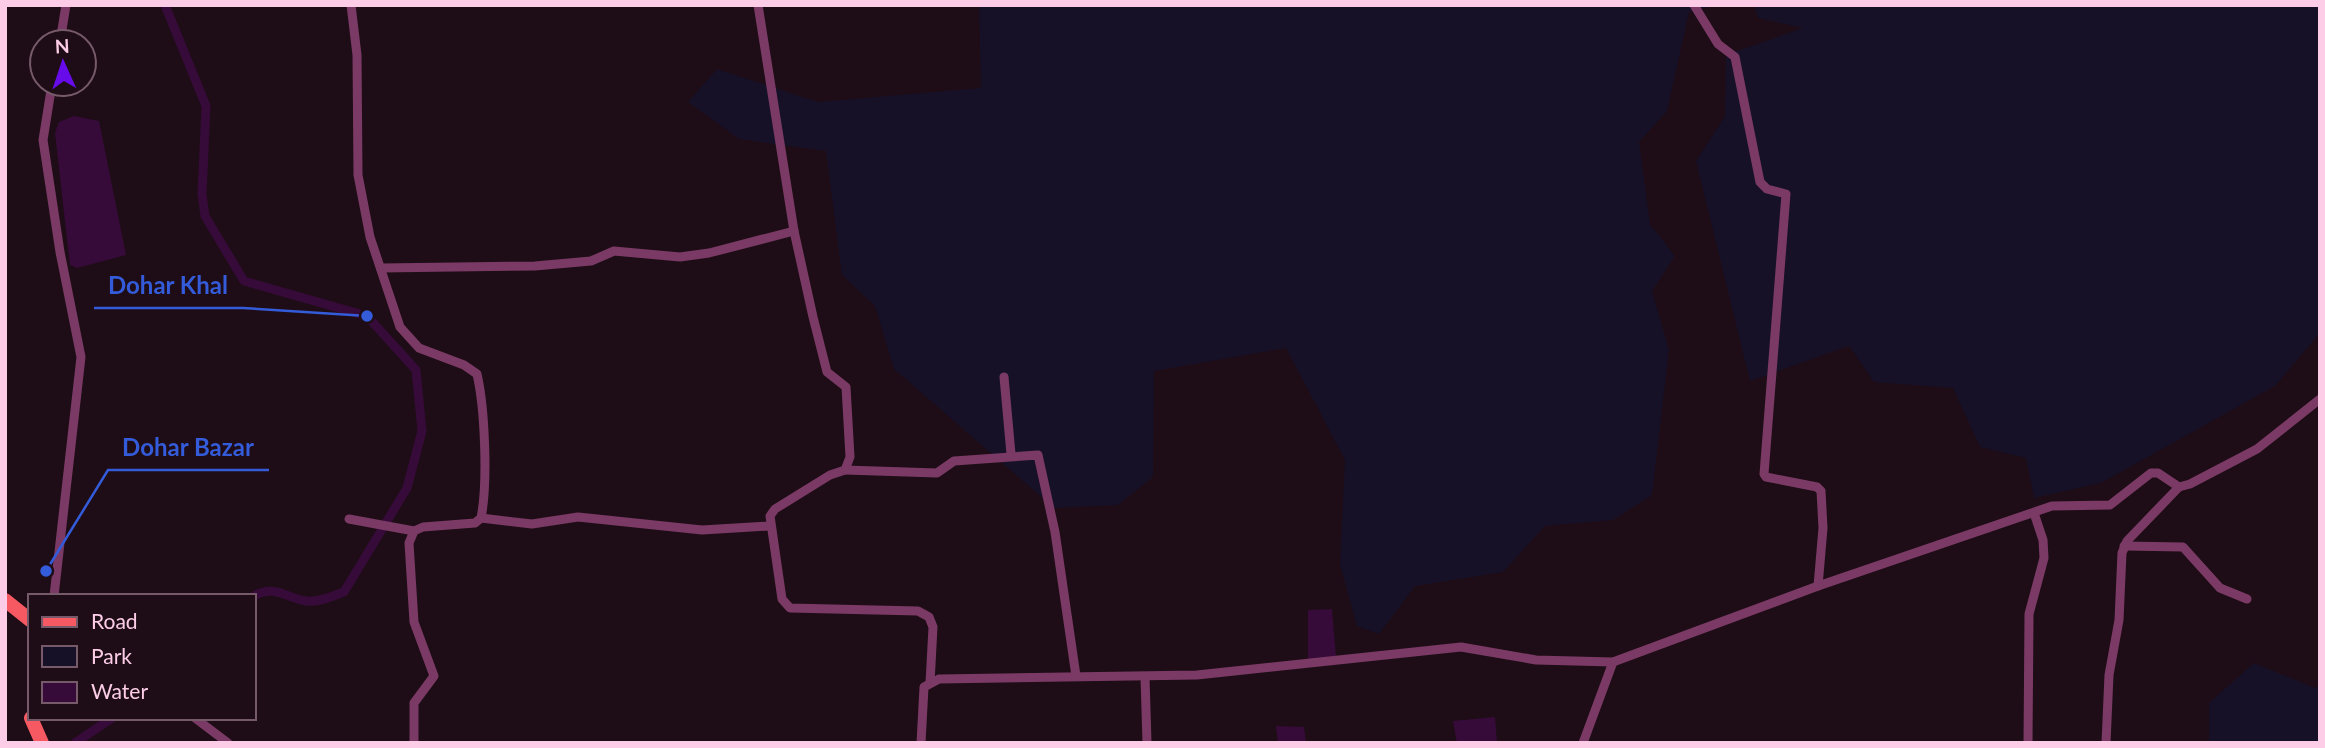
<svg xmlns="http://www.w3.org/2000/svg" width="2325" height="748" viewBox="0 0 2325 748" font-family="Lato,sans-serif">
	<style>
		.green { fill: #171128 }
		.water { fill: #370b39 }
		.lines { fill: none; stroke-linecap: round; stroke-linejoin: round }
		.canal { stroke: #370b39; stroke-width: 9 }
		.minor { stroke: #7b3a65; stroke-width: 9 }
		.primary { stroke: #f75963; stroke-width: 14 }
		.leader { fill: none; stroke: #335bda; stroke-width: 2.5 }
		.callout-dot { fill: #335bda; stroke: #1e0d16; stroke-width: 2.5 }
		.callout-label { font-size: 24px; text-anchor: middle; font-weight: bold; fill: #335bda; stroke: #1e0d16; stroke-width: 7; stroke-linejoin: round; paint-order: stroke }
	</style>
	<rect width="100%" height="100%" fill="#1e0d16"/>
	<g class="green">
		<polygon points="979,5 1717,5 1689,12 1667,111 1639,142 1650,224 1675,256 1652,291 1669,350 1652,495 1613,520 1545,526 1503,572 1415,586 1379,634 1357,626 1340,565 1345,460 1286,348 1154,371 1153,477 1118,505 1054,508 894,369 875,306 842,275 826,151 739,139 688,102 717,69 818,102 981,88"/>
		<polygon points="1754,5 2320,5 2320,333 2275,386 2101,483 2034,498 2026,458 1980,447 1953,388 1874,382 1849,346 1750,381 1696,161 1725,116 1726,55 1803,28 1758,18"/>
		<polygon points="2254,663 2315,688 2320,685 2320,743 2209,743 2209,703"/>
	</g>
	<g class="water">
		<polygon points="74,116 99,121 126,255 77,268 70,265 55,133 59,122"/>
		<polygon points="1332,609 1336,657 1308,662 1308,610"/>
		<polygon points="1495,717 1497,743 1457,743 1453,721"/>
		<polygon points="1276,726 1304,727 1306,743 1278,743"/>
	</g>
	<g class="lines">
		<g class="canal">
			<path d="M 165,5 L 206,106 L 202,194 L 205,216 L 244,281 L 367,316 L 416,370 L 422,431 L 407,488 L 344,592 C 333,596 318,603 306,601 C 286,598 275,584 254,596"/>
			<polyline points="75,743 112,718"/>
		</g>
		<g class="minor">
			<path d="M 351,5 L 357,55 L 358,175 L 370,237 L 400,327 L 419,348 L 464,365 L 477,374 C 485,409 488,483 481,518 L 475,523 L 423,527 L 414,531 L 409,543 L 414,622 L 434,676 L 414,703 L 414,743"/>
			<polyline points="758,5 794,231 813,317 827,372 846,387 850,457 845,470 830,475 775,509 770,516 782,599 790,608 918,611 929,617 933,627 930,683"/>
			<polyline points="1694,5 1718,44 1735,57 1760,182 1767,189 1786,194 1764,474 1766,477 1817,487 1821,491 1823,528 1818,586"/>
			<polyline points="60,42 66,5"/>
			<polyline points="52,84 43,140 60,252 81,357 54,596"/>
			<polyline points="381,268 535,266 591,261 614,251 680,257 709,253 794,231"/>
			<polyline points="1004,377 1011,454"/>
			<polyline points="845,470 937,473 954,461 1038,455 1055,532 1076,676"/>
			<polyline points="481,518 532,524 578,517 702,530 770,526"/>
			<polyline points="349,519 414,531"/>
			<polyline points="2124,546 2183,547 2220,588 2247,599"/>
			<polyline points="1145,677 1147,743"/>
			<polyline points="195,718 228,743"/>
			<polyline points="921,743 924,687 939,679 1197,675 1461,647 1536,660 1613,662 1818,586 2052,506 2110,505 2151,473 2158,473 2179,487 2190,484 2257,449 2320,399"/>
			<polyline points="1583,743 1613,662"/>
			<polyline points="2028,743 2029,614 2044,558 2043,540 2034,513"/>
			<polyline points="2106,743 2109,675 2119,620 2122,553 2127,541 2179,487"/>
		</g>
		<g class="primary">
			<polyline points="5,600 30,620"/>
			<polyline points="31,718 42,743"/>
		</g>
	</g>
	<path class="leader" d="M367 316L243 308H94M46 571L108 470H269"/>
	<g class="callout-dot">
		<circle cx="367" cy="316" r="7"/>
		<circle cx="46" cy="571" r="7"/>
	</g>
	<g class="callout-label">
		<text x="168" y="294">Dohar Khal</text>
		<text x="188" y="456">Dohar Bazar</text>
	</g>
	<rect width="2325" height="748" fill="none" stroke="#fdcde8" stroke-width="14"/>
	<rect x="28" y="594" width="228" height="126" fill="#1e0d16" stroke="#775a6a" stroke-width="2"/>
	<rect x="42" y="617" width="35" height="10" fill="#f75963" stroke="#775a6a" stroke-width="2"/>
	<text x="91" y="629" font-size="21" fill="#fdcde8">Road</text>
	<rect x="42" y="646" width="35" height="21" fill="#171128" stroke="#775a6a" stroke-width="2"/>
	<text x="91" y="664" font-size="21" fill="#fdcde8">Park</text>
	<rect x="42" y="682" width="35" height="21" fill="#370b39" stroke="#775a6a" stroke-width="2"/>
	<text x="91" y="699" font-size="21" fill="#fdcde8">Water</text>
	<g transform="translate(63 63) rotate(357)"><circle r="33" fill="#1e0d16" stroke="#775a6a" stroke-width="2"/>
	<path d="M0-5L12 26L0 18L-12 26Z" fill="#670beb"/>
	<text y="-10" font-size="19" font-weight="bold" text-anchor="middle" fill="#fdcde8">N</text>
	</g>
</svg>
